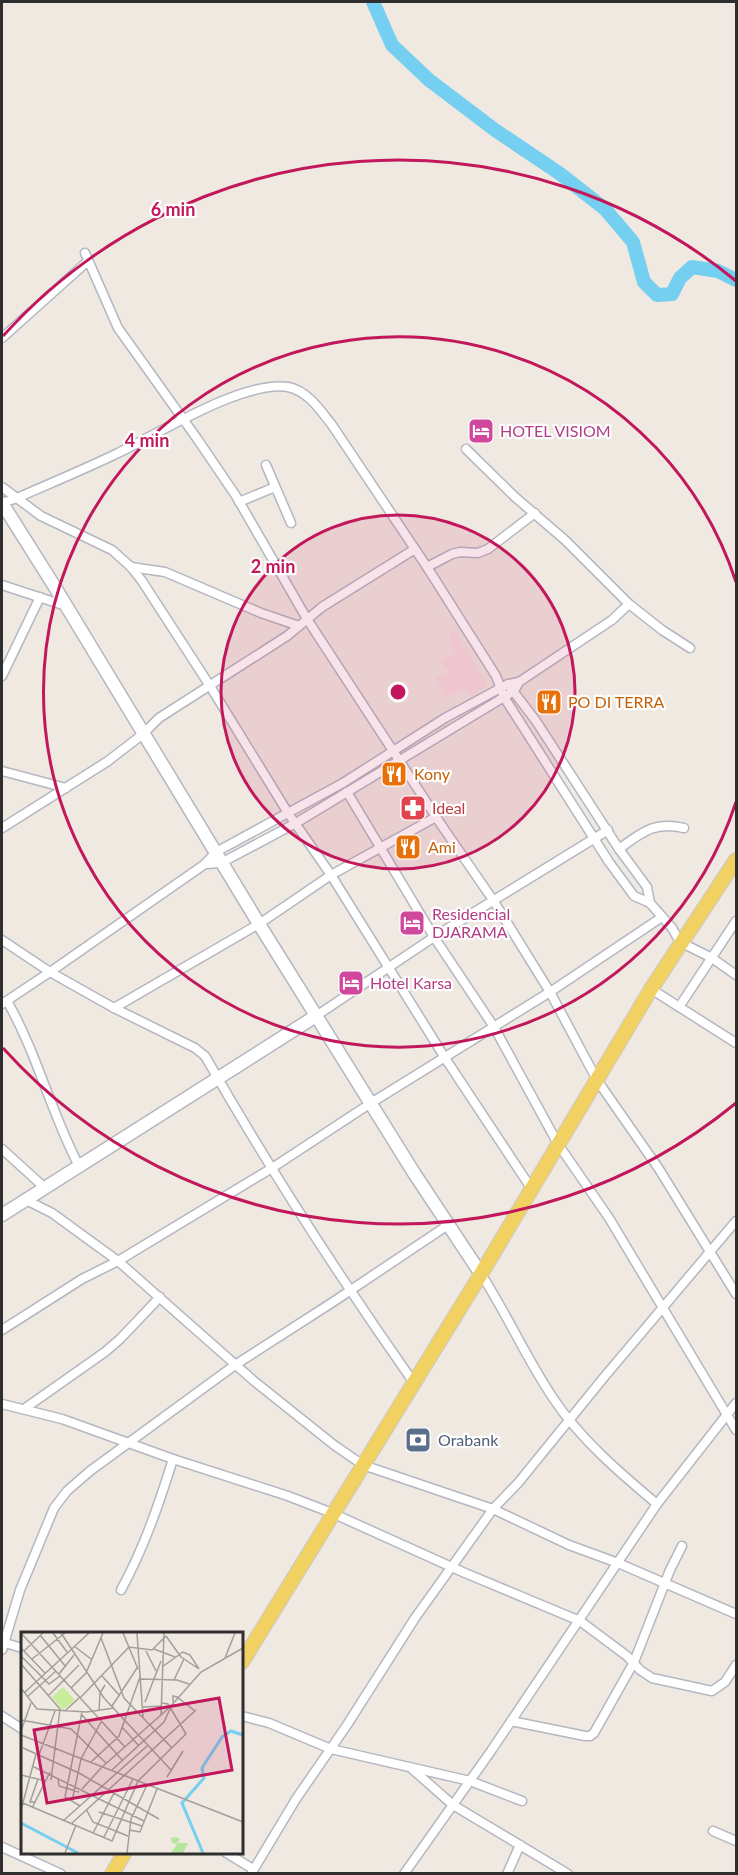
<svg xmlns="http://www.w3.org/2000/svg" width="738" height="1875" viewBox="0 0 738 1875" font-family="Lato,sans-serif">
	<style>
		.medical { fill: #f5dfe0 }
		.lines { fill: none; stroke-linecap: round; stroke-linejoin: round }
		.river { stroke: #75cff0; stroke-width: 14 }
		.minor-casing { stroke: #b4b7c1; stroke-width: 11 }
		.secondary-casing { stroke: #b4b7c1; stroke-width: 15 }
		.primary-casing { stroke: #c9c9c9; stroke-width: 16 }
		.minor { stroke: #fff; stroke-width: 8 }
		.secondary { stroke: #fff; stroke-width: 12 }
		.primary { stroke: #f2d163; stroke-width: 14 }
		.ring { fill: none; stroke: #c2185b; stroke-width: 3 }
		.labels { text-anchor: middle; stroke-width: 4.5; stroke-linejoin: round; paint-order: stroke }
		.hotel-label { font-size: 16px; fill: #b23c85; stroke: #fff; text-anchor: start }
		.food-label { font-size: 16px; fill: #c56008; stroke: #fff; text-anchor: start }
		.health-label { font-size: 16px; fill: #be3a42; stroke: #fff; text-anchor: start }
		.service-label { font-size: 16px; fill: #4e5e75; stroke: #fff; text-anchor: start }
		.inset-river { fill: none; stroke: #75cff0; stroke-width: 3 }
		.inset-road { fill: none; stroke: #a29e99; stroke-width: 1.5 }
		.view { fill: #c2185b; fill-opacity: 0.15; stroke: #c2185b; stroke-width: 3 }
		.inset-edge { fill: none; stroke: #2e2e2e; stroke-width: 3 }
		.centre { fill: #c2185b; stroke: #fff; stroke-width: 3 }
		.ring-label { font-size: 18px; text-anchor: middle; font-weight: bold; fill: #c2185b; stroke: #fff; stroke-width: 4.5; stroke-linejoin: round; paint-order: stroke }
	</style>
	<rect width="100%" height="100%" fill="#efe9e1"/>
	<polygon class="medical" points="453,629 488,685 472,696 464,689 446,698 436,678 450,671 444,667 441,660 456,652 448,643 452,640 449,635"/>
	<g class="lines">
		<polyline class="river" points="373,2 392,45 429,80 495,130 559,173 605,209 633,242 644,282 657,295 672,294 680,278 692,267 718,271 736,280"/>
		<g class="minor-casing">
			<g id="minor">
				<polyline points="85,253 118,328 198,440 236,496 307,619 442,826 493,900 550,992 597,1080 659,1169 736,1294"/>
				<polyline points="2,338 88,261"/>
				<polyline points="466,449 515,497 565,540 629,604 662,630 690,648"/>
				<polyline points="266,465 291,523"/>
				<polyline points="2,487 41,516 112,550 131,567 142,581 210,686 288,813 331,875 445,1058 531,1188"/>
				<polyline points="239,502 275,487"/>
				<path d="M 2,503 L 17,498 C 51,483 85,469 118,453 C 160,433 243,380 288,387 C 308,391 320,410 332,425 L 427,567 L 496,676 L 504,697 L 609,862 L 634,896 L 650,903 L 672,928 L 680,942 L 712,958 L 736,975"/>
				<polyline points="131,567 165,572 261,613 299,626"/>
				<polyline points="427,567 452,554 460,552 478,553 488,549 535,513"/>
				<polyline points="2,585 66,606"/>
				<polyline points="2,676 40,597"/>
				<polyline points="510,687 536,721 619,849 647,887 650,903"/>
				<polyline points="2,771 66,788"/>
				<polyline points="347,792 434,937 494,1027 558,1144 609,1218 736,1430"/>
				<polyline points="2,828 108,761 143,734 159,718 287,636 322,607 415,549"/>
				<path d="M 619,849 C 642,832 655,821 684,828"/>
				<polyline points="205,864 221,863 296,823 514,691 519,682"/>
				<path d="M 2,940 L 50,972 L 114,1008 L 195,1048 L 205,1056 C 269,1168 340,1278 414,1383"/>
				<polyline points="651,989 736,1043"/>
				<path d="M 7,1001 C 37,1053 51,1113 79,1166"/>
				<polyline points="2,1004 50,972 205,864 216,852 343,783 445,718 508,684 519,682 612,620 629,604"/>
				<polyline points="679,1007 736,921"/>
				<polyline points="114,1008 259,924 331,875 436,817"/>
				<polyline points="316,1016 434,937 608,830"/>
				<polyline points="2,1149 45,1188"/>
				<polyline points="26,1200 52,1213 118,1261 254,1381 334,1445 363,1465 493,1509 569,1545 618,1563 736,1614"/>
				<path d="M 481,1274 C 507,1314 526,1358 553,1398 C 580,1439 620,1473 657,1504"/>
				<polyline points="2,1330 82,1279 118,1261 272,1168 371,1103 550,992 662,917"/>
				<polyline points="2,1404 62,1419 173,1459 288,1496 332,1513 465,1573 580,1621 627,1656 640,1670 652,1678 712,1691 725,1682 736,1665"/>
				<polyline points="24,1409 105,1352 120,1339 160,1297"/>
				<path d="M 121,1590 C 144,1548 159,1504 173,1459"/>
				<polyline points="2,1642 22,1648"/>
				<polyline points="2,1650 20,1590 54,1508 67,1491 90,1471 235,1365 333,1302 448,1225"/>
				<polyline points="2,1716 22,1729"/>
				<polyline points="242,1716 269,1723 331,1749 470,1781 522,1801"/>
				<polyline points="511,1721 585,1736 590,1736 594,1733 634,1662 670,1570 682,1546"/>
				<polyline points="411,1768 453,1805 568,1874"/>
				<polyline points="713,1831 736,1841"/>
				<polyline points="2,1847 61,1874"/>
				<polyline points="225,1852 253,1869"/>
				<polyline points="251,1874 296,1799 347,1725 415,1618 493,1509 518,1483 605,1376 736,1221"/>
				<polyline points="404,1874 491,1751 657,1504 736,1403"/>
				<polyline points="507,1874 520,1845"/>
			</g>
		</g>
		<g class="secondary-casing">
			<g id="secondary">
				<polyline points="2,503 53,584 259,924 414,1173 481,1274"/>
				<polyline points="2,1215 316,1016"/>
			</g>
		</g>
		<g class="primary-casing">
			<g id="primary">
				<polyline points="242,1662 481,1274 651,989 736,860"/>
				<polyline points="112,1874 125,1852"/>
			</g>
		</g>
		<use href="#minor" class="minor"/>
		<use href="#secondary" class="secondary"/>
		<use href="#primary" class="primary"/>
	</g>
	<circle cx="398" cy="692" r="177" fill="#c2185b" fill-opacity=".12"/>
	<g class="ring">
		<circle cx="398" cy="692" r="177"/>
		<path d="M736 802A355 355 0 1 1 736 582"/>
		<path d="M736 1103A532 532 0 0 1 3 1048M3 336A532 532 0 0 1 736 281"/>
	</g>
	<defs>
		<g id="hotel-square" transform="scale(1.35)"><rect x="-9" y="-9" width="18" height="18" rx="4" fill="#d1479c" stroke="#fff"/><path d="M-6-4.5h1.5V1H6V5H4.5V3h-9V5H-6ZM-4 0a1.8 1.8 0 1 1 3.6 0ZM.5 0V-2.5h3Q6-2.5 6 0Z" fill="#fff"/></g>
		<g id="restaurant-square" transform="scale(1.35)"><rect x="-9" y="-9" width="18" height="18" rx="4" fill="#e8710a" stroke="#fff"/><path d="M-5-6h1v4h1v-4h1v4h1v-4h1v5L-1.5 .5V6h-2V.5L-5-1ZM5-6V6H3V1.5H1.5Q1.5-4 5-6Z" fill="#fff"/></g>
		<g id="pharmacy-square" transform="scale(1.35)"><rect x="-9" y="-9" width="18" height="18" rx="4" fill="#e0444e" stroke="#fff"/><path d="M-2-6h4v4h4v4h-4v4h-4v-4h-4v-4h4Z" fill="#fff"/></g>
		<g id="bank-square" transform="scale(1.35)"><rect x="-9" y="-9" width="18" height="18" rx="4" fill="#5c6f8a" stroke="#fff"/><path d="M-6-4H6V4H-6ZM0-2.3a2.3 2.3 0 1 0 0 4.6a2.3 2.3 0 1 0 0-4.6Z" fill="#fff"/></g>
	</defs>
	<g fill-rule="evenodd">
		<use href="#hotel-square" x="481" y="431"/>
		<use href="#restaurant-square" x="549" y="702"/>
		<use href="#restaurant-square" x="394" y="774"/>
		<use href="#pharmacy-square" x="413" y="808"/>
		<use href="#restaurant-square" x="408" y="847"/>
		<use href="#hotel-square" x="412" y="923"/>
		<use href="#hotel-square" x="351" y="983"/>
		<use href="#bank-square" x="418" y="1440"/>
	</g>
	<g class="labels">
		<g class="hotel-label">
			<text x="500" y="437">HOTEL VISIOM</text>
			<text x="432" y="920">Residencial<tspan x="432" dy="18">DJARAMA</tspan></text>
			<text x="370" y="989">Hotel Karsa</text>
		</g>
		<g class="food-label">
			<text x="568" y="708">PO DI TERRA</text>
			<text x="414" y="780">Kony</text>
			<text x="428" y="853">Ami</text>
		</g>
		<g class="health-label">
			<text x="432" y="814">Ideal</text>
		</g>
		<g class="service-label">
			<text x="438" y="1446">Orabank</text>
		</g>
	</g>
	<g transform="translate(21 1632)">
		<rect width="222" height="222" fill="#efe9e1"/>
		<path d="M 155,205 L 159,207 L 156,211 L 167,211 L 162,221 L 150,221 L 156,212 L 151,211 L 150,206 Z" fill="#b6e59e"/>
		<path d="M 42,55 L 54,68 L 42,78 L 31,65 Z" fill="#c9ec9a"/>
		<path class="inset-river" d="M 0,191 L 57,221M 182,221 L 161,171 L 183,146 L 181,136 L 201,105 L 210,99 L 222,103"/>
		<path class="inset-road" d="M 0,1 L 104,115M 32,1 L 46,20M 40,1 L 83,66 L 150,138M 102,1 L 117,37M 116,1 L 122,85M 19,3 L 45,35M 145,4 L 160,25M 80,6 L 103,66 L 151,116M 53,14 L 70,27M 0,16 L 24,41M 133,17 L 154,25M 3,19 L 22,1M 125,19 L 135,39M 0,24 L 28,52 L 39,44M 160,25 L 178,37M 204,26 L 214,1M 11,27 L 44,1M 0,32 L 39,77 L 30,148M 141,35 L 162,20 L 169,23 L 178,37M 38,42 L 53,23M 81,44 L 99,64M 120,47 L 156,48 L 168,52M 153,48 L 163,27M 0,56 L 16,77 L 66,80 L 93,76M 50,56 L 65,41 L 82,1M 3,61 L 68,1M 27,64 L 58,33M 6,65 L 35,39M 59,66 L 108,15 L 131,18 L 145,4M 124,70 L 140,29M 152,70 L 152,64 L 156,65 L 174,79M 91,74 L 116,36M 122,75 L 141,74M 44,79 L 58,66M 78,79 L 79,61 L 84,53M 61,83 L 102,129M 140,83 L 143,1M 0,88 L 50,97 L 85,131M 101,95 L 118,114M 0,99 L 10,71M 0,103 L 222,190M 2,116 L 58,141 L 138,187M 18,123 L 34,79M 70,130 L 98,104 L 119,45M 11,134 L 123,189M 81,135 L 149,75 L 180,40 L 222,16M 91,138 L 143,90 L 149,77M 0,143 L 25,149M 146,145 L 162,119M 37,146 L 38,154 L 58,160M 61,157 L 81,135M 51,169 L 60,127 L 80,90M 15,170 L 9,170 L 17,147M 2,171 L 91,209 L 117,149 L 165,102 L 147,72 L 141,71M 59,174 L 44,165 L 61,80M 11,176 L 29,140M 65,177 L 72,190 L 107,204M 0,178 L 15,122M 78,180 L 121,194M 42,189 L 126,114M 50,192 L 175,78M 108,198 L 119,200 L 136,157M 72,201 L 93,161M 83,205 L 112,147M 44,221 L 55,193M 106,221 L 110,187 L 126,153"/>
		<path class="view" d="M 198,66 L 211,138 L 26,171 L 13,98 Z"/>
		<rect width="222" height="222" class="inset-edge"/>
	</g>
	<circle cx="398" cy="692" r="9" class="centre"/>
	<g class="ring-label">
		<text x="173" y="216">6 min</text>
		<text x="147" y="447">4 min</text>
		<text x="273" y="573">2 min</text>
	</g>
	<rect width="738" height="1875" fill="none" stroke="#2e2e2e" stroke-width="6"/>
</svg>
